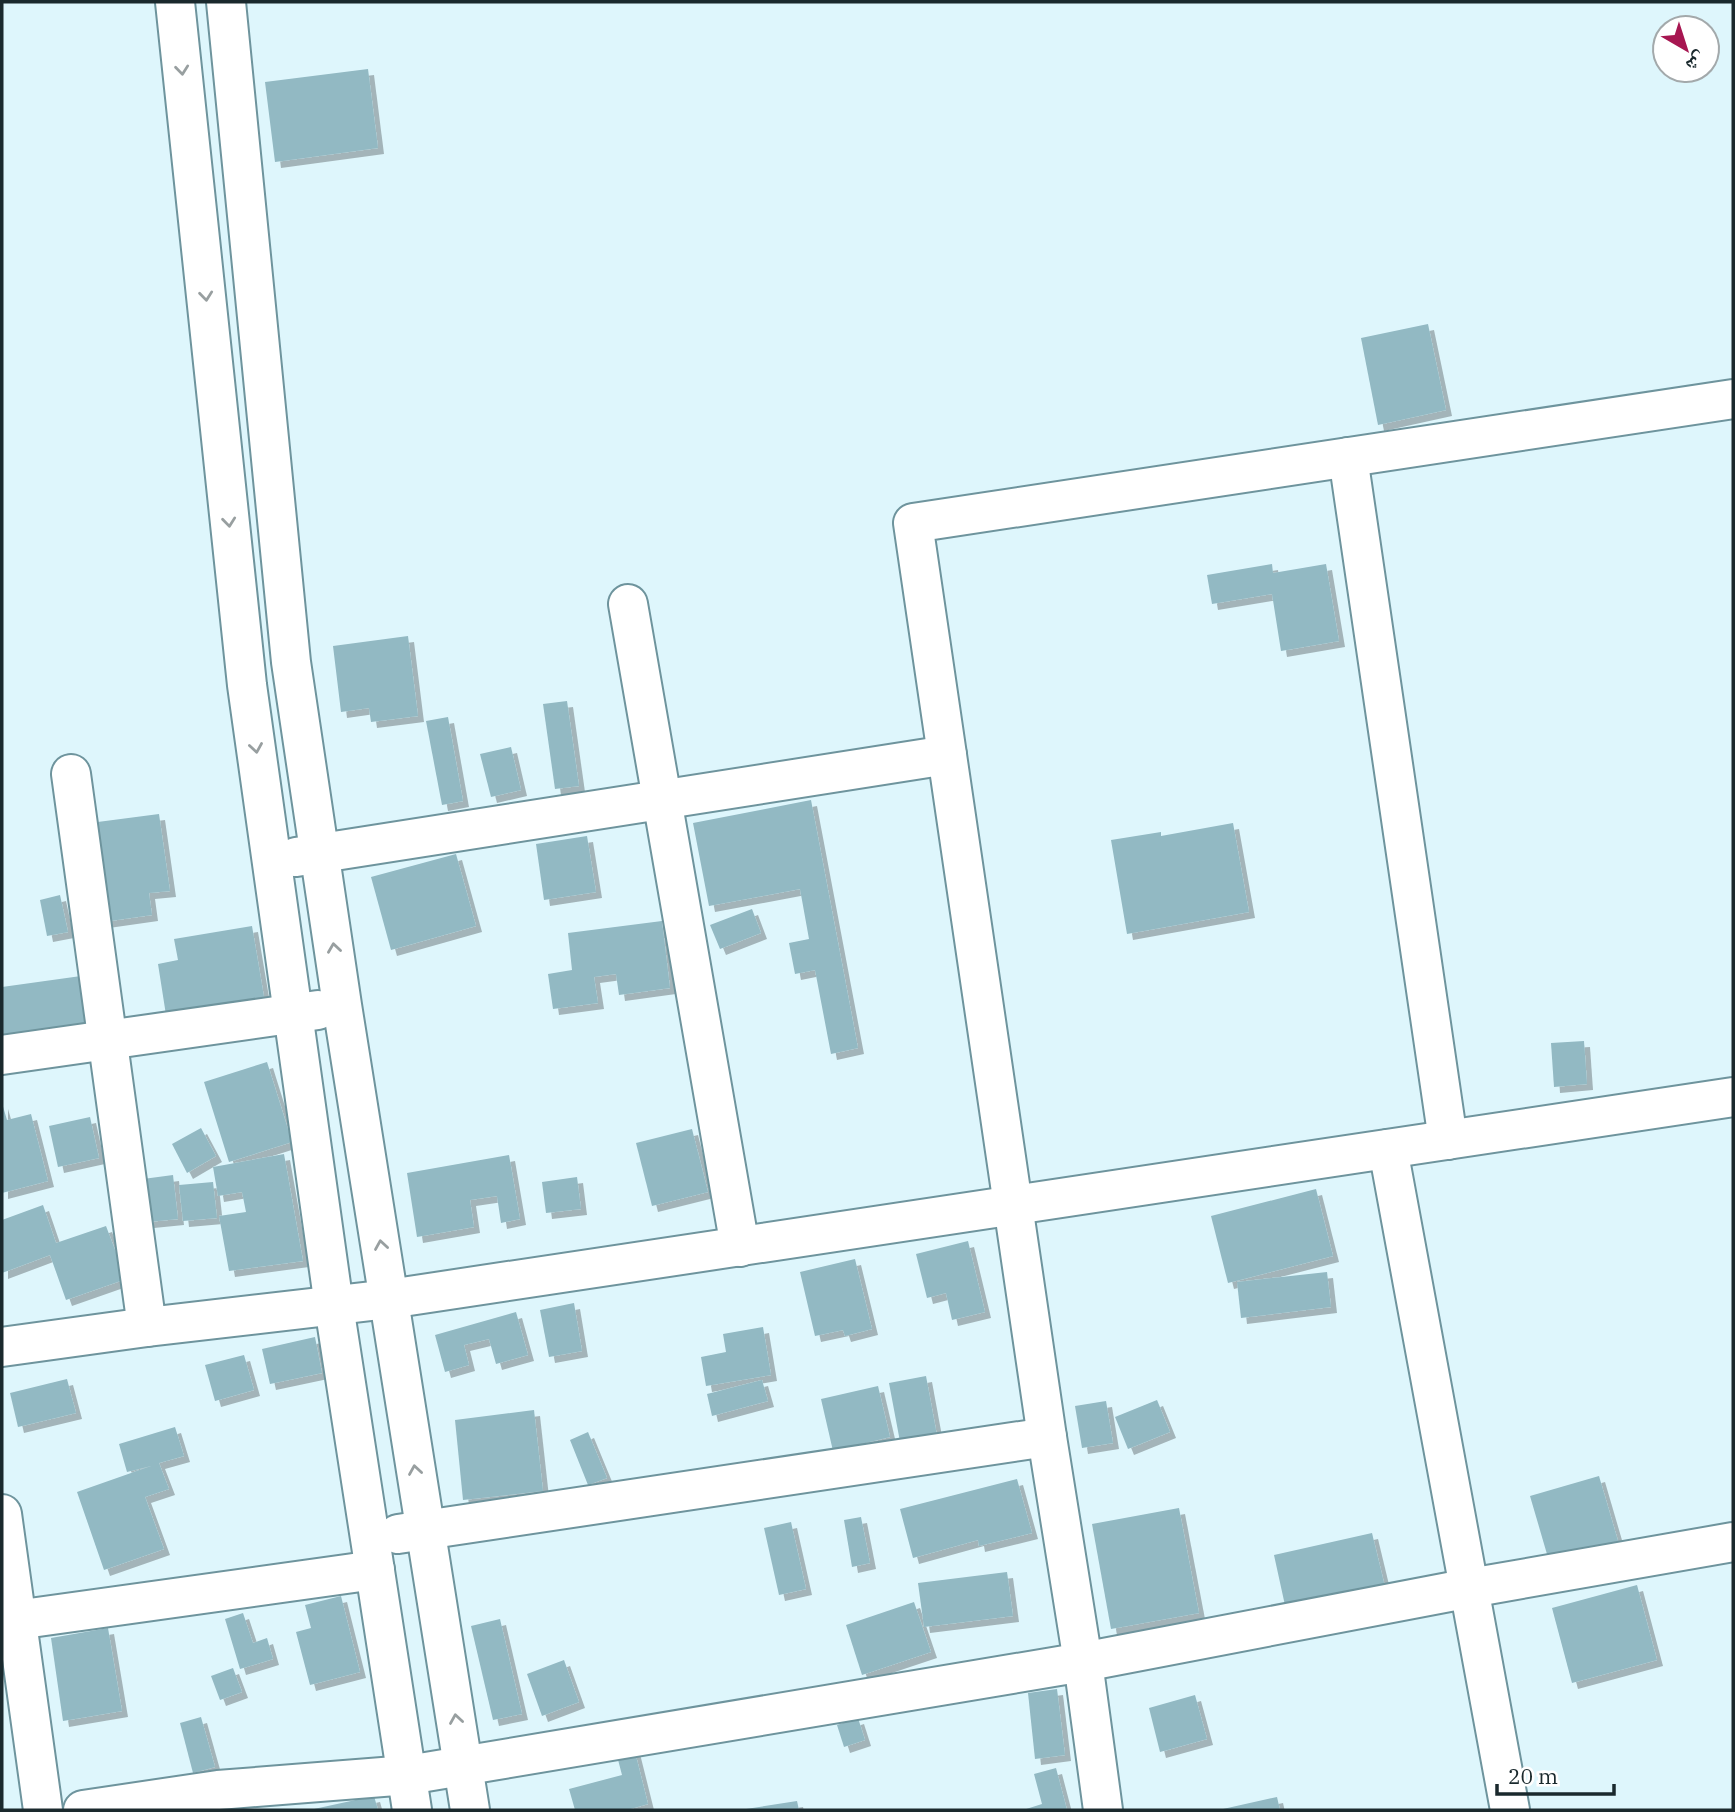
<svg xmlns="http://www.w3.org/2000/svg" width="1735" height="1812" viewBox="0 0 1735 1812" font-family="'IBM Plex Serif','Noto Naskh Arabic',serif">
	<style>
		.building { fill: #92b9c3; filter: url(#shadow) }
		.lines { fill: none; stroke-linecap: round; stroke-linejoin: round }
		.street-casing { stroke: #6e949d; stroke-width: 42 }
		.street { stroke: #fff; stroke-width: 38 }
		.oneway { stroke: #989fa0 }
	</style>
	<defs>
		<filter id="shadow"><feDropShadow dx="6" dy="6" stdDeviation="0" flood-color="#0004"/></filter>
	</defs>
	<rect width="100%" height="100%" fill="#def6fc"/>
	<g class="building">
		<polygon points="368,69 378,148 275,162 265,82"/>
		<polygon points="1428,324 1446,410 1378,425 1361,338"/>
		<polygon points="1272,564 1273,573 1326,564 1339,641 1281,651 1272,594 1212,604 1207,575"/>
		<polygon points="408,636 418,716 371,722 369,708 341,712 333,646"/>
		<polygon points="567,701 579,786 555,789 543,704"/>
		<polygon points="448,717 463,801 442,805 426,721"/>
		<polygon points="511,747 521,790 491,797 480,754"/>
		<polygon points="811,800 858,1048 831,1054 815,970 795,974 789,943 809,939 800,889 709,906 693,823"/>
		<polygon points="159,814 170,891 149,893 152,915 103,922 90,823"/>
		<polygon points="1233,823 1249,912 1127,934 1111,840 1161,832 1161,836"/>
		<polygon points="587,836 596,892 544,900 536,844"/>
		<polygon points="456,854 476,926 391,950 371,877"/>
		<polygon points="60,895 68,932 47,936 40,900"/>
		<polygon points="752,909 761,933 720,949 710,925"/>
		<polygon points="662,921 670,988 619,995 616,974 594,977 598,1003 553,1009 548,974 572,970 568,933"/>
		<polygon points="252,926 264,997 166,1015 158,964 178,960 174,939"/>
		<polygon points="81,976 87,1024 2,1035 2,987"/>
		<polygon points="1584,1041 1587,1084 1554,1087 1551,1043"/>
		<polygon points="267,1062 292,1142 229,1162 204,1082"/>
		<polygon points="2,1103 7,1120 31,1114 48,1181 2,1193"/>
		<polygon points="90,1117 99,1158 58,1167 49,1126"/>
		<polygon points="201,1128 216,1156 187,1173 172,1144"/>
		<polygon points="692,1129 708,1192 652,1206 636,1143"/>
		<polygon points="284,1154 303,1261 229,1271 219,1216 246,1212 242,1192 218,1196 213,1167"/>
		<polygon points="509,1155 520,1219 501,1223 497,1196 470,1200 474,1227 417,1237 407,1173"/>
		<polygon points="173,1175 178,1219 148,1222 143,1179"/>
		<polygon points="577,1177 581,1209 546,1213 542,1182"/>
		<polygon points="213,1182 217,1218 183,1221 179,1185"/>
		<polygon points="1316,1189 1333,1256 1228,1283 1211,1216"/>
		<polygon points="43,1205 56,1243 106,1226 126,1279 66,1300 50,1255 2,1273 2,1220"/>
		<polygon points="968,1241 985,1312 952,1320 946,1293 927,1298 916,1254"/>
		<polygon points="855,1259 872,1329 845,1336 843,1330 815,1336 800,1272"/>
		<polygon points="1327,1272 1331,1307 1241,1318 1237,1282"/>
		<polygon points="574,1303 582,1351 549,1357 540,1310"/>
		<polygon points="516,1312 528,1355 496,1364 489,1339 464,1345 469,1365 445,1372 435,1335"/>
		<polygon points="763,1327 771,1375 706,1386 701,1357 726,1352 723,1334"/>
		<polygon points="315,1337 322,1373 270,1384 262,1349"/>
		<polygon points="244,1355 254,1390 215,1401 205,1365"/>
		<polygon points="926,1376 938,1441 901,1447 889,1383"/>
		<polygon points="67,1379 76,1413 18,1427 10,1393"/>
		<polygon points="762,1380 768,1401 712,1416 707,1394"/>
		<polygon points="878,1386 890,1437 833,1451 821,1399"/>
		<polygon points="1157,1400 1170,1432 1128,1449 1115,1417"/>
		<polygon points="1106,1401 1113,1443 1082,1448 1075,1406"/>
		<polygon points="534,1410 543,1491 463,1500 455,1420"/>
		<polygon points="175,1427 184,1456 159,1463 169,1489 145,1497 164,1549 104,1570 77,1492 151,1466 127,1472 119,1444"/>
		<polygon points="588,1432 607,1478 588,1485 570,1440"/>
		<polygon points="1599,1476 1618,1541 1549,1561 1530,1496"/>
		<polygon points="1017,1479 1032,1533 979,1546 978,1540 913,1558 900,1509"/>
		<polygon points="1179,1508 1199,1613 1111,1629 1092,1524"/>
		<polygon points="861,1517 870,1563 852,1567 844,1520"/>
		<polygon points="791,1522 806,1589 779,1595 764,1528"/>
		<polygon points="1372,1533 1385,1587 1286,1610 1274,1555"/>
		<polygon points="1007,1572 1013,1616 924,1627 918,1583"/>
		<polygon points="1637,1585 1657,1660 1572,1683 1552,1608"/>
		<polygon points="341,1596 360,1672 310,1685 296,1632 311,1628 305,1605"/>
		<polygon points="914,1602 931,1652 862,1675 846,1625"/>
		<polygon points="243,1613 253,1643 267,1638 273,1659 240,1669 225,1619"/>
		<polygon points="500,1619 522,1714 493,1720 471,1626"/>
		<polygon points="108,1628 122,1711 63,1721 51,1638"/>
		<polygon points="564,1660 579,1702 542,1716 527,1674"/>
		<polygon points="233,1668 242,1692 220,1700 211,1676"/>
		<polygon points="1057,1689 1065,1755 1035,1759 1028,1693"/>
		<polygon points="1195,1695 1207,1739 1160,1752 1149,1708"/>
		<polygon points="201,1717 215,1767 193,1773 180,1723"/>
		<polygon points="858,1718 865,1740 844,1747 837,1725"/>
		<polygon points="634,1748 648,1804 627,1810 575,1810 569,1789 622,1775 616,1752"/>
		<polygon points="1056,1768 1067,1810 1023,1810 1042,1804 1034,1774"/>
		<polygon points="374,1796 378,1810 314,1810 314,1809"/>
		<polygon points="1277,1797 1280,1810 1223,1810 1223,1809"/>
		<polygon points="797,1801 799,1810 746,1810 746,1809"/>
	</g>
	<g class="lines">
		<g class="street-casing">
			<g id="street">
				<polyline points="175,2 247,685 334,1306 412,1810"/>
				<polyline points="226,2 291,662 342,1005 470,1810"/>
				<polyline points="1348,457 1448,1140"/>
				<polyline points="628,604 740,1247"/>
				<polyline points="71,774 147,1327"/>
				<polyline points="296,857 947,755"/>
				<polyline points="2,1055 318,1010"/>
				<polyline points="1388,1149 1510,1810"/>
				<polyline points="2,1347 147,1327 389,1299 1733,1097"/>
				<polyline points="2,1514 43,1810"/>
				<polyline points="398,1534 1047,1437"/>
				<polyline points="2,1622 375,1570"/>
				<polyline points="83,1810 218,1790 408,1775 1083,1662 1470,1588 1733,1542"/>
				<polyline points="1103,1810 1083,1662 1047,1437 913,523 1733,399"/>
			</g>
		</g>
		<use href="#street" class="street"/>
	</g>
	<defs><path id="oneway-chevron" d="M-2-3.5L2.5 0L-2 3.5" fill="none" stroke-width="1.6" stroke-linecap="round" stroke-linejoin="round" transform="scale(1.75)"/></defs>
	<g class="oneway">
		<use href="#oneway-chevron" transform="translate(182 70) rotate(84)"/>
		<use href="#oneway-chevron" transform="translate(206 296) rotate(84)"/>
		<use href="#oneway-chevron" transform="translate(229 522) rotate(84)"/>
		<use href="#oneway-chevron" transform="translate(256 748) rotate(81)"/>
		<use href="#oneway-chevron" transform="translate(334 948) rotate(-98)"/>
		<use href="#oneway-chevron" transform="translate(381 1245) rotate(-99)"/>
		<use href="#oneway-chevron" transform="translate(415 1470) rotate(-99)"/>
		<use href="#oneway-chevron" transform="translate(456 1719) rotate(-99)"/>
	</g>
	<rect width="1735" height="1812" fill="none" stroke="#1a292d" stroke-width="7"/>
	<g transform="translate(1686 49) rotate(141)"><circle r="33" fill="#ffffff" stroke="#a3a9ab" stroke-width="2"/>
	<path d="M0-5L12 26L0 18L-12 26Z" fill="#a71651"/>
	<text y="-10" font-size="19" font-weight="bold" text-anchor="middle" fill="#1a292d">ش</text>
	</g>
	<path d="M1497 1784v10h117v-10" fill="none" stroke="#1a292d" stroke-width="3.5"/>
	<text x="1508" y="1784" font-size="21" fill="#1a292d" stroke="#ffffff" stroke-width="5" paint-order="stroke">20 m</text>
</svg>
